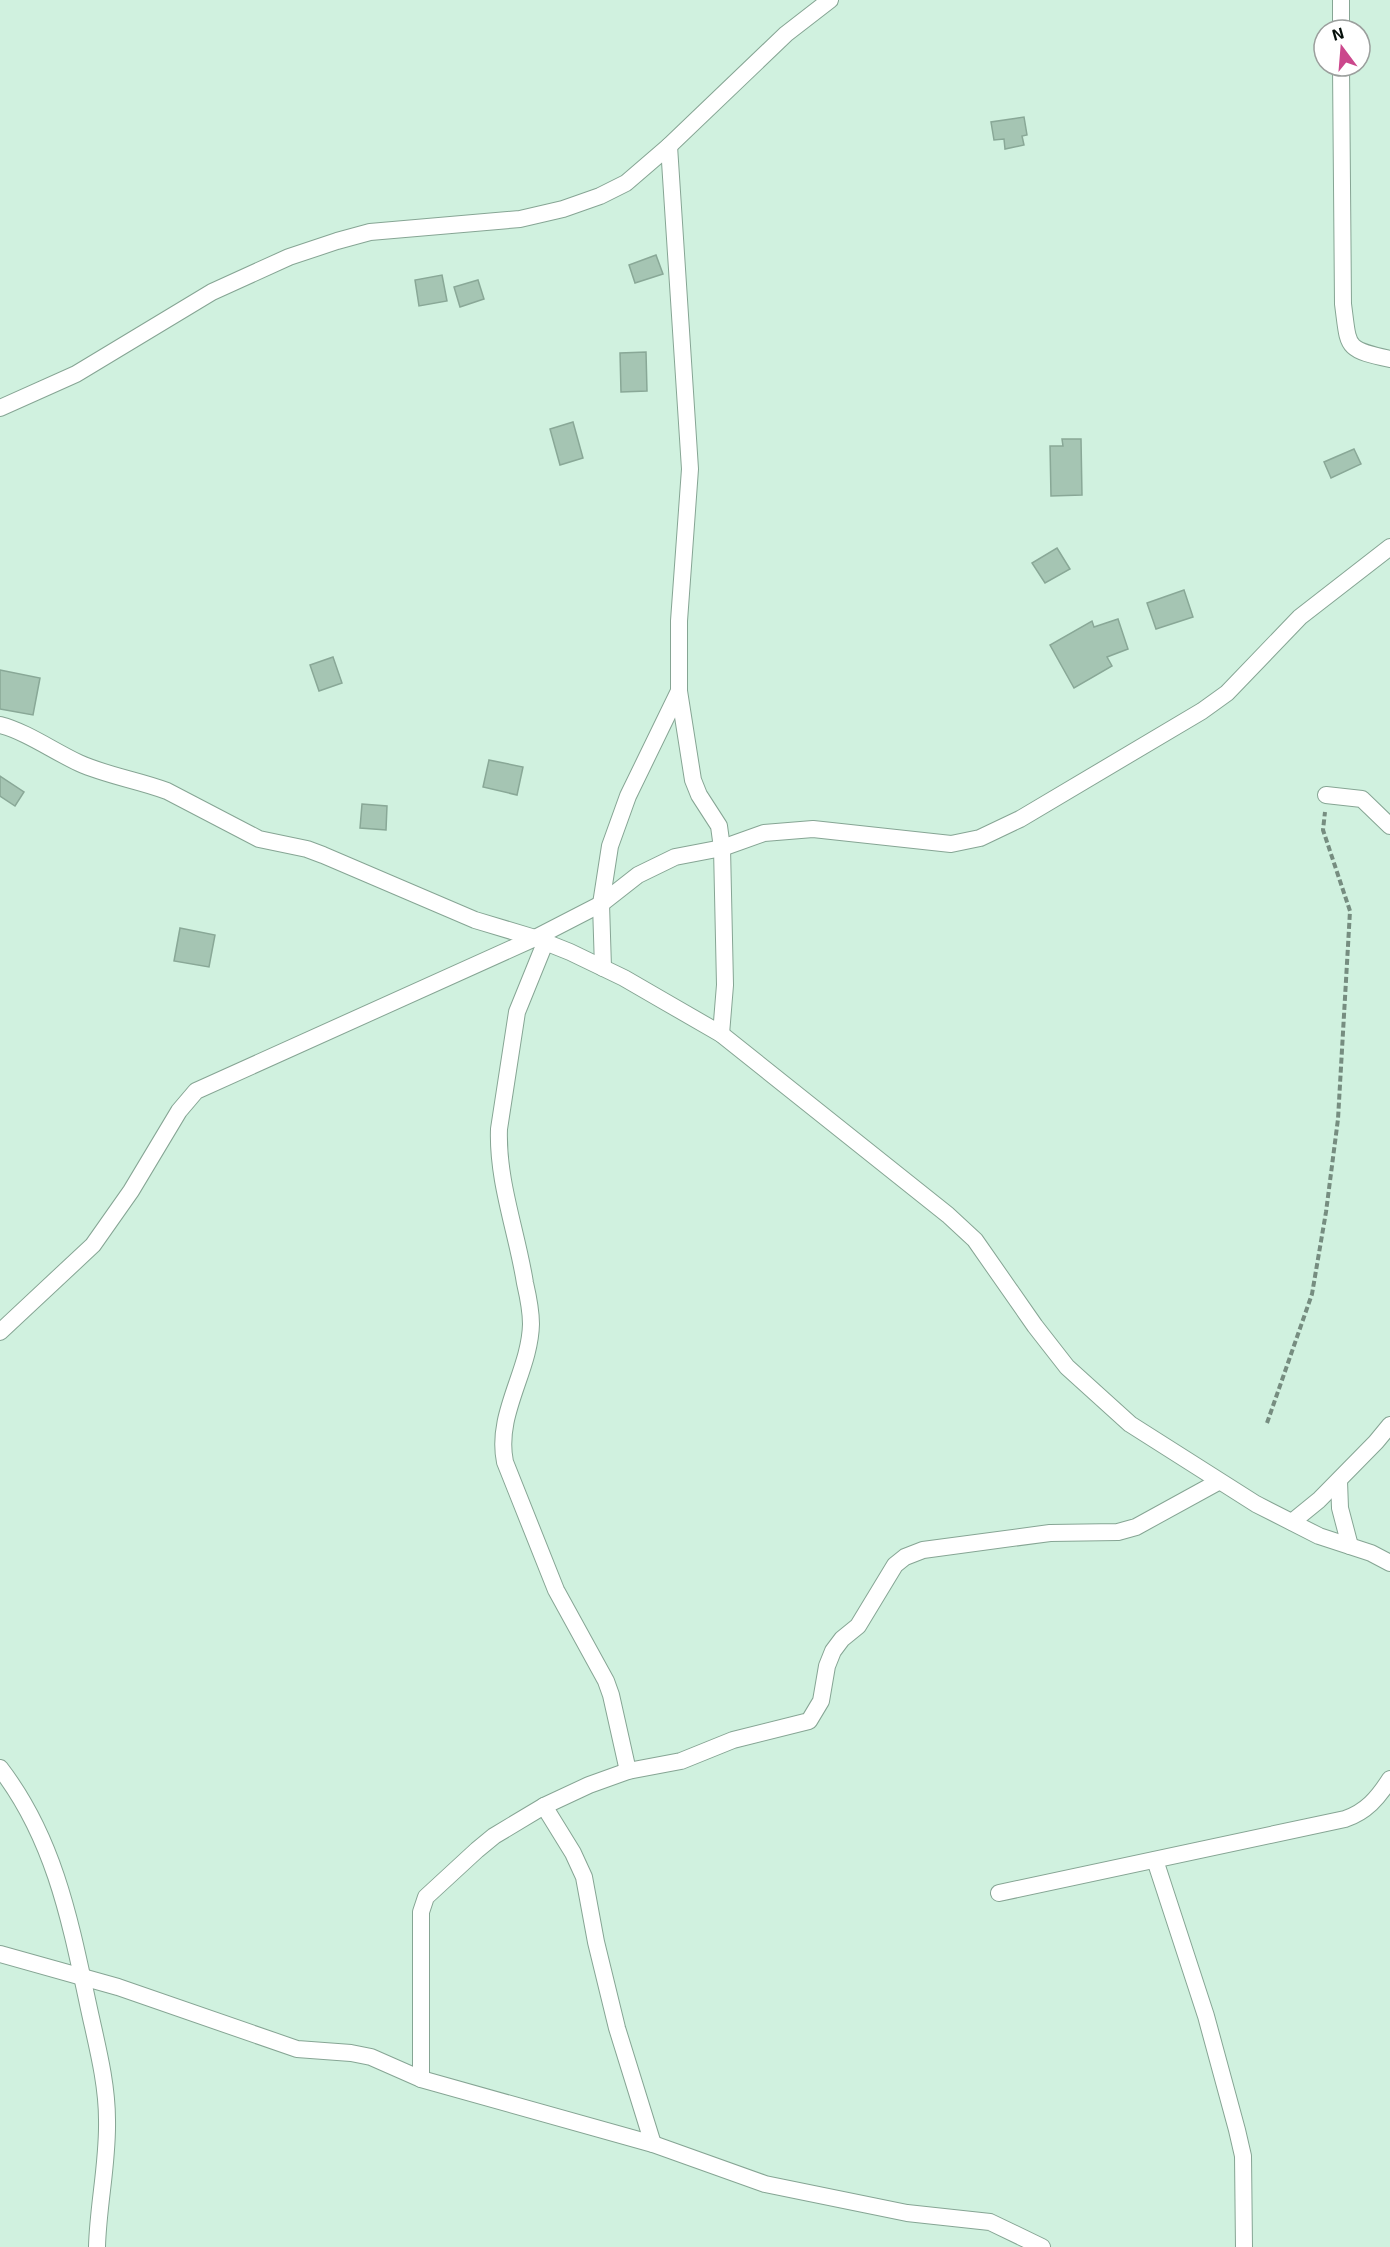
<svg xmlns="http://www.w3.org/2000/svg" width="1390" height="2247" viewBox="0 0 1390 2247" font-family="'Exo 2',sans-serif">
	<style>
		.building { fill: #a5c5b3; stroke: #89a897; stroke-width: 1.5 }
		.lines { fill: none; stroke-linecap: round; stroke-linejoin: round }
		.minor-casing { stroke: #86a594; stroke-width: 18 }
		.path { stroke: #768d80; stroke-width: 4; stroke-dasharray: 6 3; stroke-linecap: butt }
		.minor { stroke: #fff; stroke-width: 16 }
	</style>
	<rect width="100%" height="100%" fill="#d0f1df"/>
	<g class="building">
		<polygon points="1024,117 1027,135 1022,136 1024,145 1005,149 1004,139 994,140 991,122"/>
		<polygon points="656,255 663,274 635,283 629,265"/>
		<polygon points="442,275 447,301 419,306 415,280"/>
		<polygon points="478,280 484,299 460,307 454,287"/>
		<polygon points="646,352 647,391 621,392 620,353"/>
		<polygon points="573,422 583,458 560,465 550,429"/>
		<polygon points="1062,439 1081,439 1082,495 1051,496 1050,446 1063,446"/>
		<polygon points="1354,449 1361,464 1331,478 1324,462"/>
		<polygon points="1057,548 1070,569 1045,583 1032,563"/>
		<polygon points="1184,590 1193,617 1156,629 1147,603"/>
		<polygon points="1118,619 1128,649 1107,657 1112,666 1074,688 1050,645 1092,621 1094,627"/>
		<polygon points="333,657 342,683 319,691 310,665"/>
		<polygon points="0,670 40,678 33,715 0,709"/>
		<polygon points="489,760 523,767 517,795 483,787"/>
		<polygon points="0,776 24,792 15,806 0,796"/>
		<polygon points="362,804 387,806 386,830 360,828"/>
		<polygon points="180,928 215,935 209,967 174,961"/>
	</g>
	<g class="lines">
		<g class="minor-casing">
			<g id="minor">
				<polyline points="1341,30 1341,0"/>
				<path d="M 1341,66 L 1343,304 C 1349,348 1344,349 1390,359"/>
				<polyline points="669,146 690,469 679,621 679,691 693,780 699,795 719,826 722,848 725,985 721,1034"/>
				<polyline points="0,408 76,374 212,292 289,257 337,241 370,232 520,219 563,209 600,196 626,183 669,146 786,34 830,0"/>
				<path d="M 0,725 C 27,732 53,751 79,763 C 108,776 138,780 167,791 L 259,839 L 307,849 L 323,855 L 475,920 L 535,938 L 570,952 L 624,978 L 662,1000 L 721,1034 L 948,1215 L 975,1240 L 1035,1326 L 1067,1367 L 1130,1424 L 1256,1504 L 1319,1536 L 1371,1553 L 1390,1563"/>
				<polyline points="1326,795 1362,799 1390,826"/>
				<path d="M 545,943 L 517,1012 L 499,1129 C 497,1181 517,1232 525,1283 C 528,1296 531,1310 531,1324 C 530,1371 495,1414 505,1462 L 556,1590 L 606,1681 L 611,1695 L 628,1771"/>
				<polyline points="603,968 601,904 610,846 628,796 679,691"/>
				<polyline points="0,1332 93,1245 131,1191 179,1111 196,1091 535,938 601,904 638,875 675,857 722,848 764,833 813,829 951,844 980,838 1020,819 1202,711 1227,693 1300,617 1390,547"/>
				<polyline points="1339,1481 1340,1508 1350,1546"/>
				<polyline points="1292,1522 1319,1500 1376,1442 1390,1425"/>
				<path d="M 0,1768 C 54,1838 70,1920 88,2004 C 96,2042 107,2081 107,2120 C 108,2163 98,2205 97,2247"/>
				<polyline points="544,1806 573,1853 584,1877 596,1942 617,2028 653,2144"/>
				<polyline points="1155,1860 1206,2016 1237,2130 1243,2156 1244,2247"/>
				<path d="M 999,1893 L 1345,1819 C 1366,1812 1378,1798 1390,1779"/>
				<polyline points="0,1954 118,1987 297,2049 351,2053 371,2057 421,2079 653,2144 765,2184 907,2213 990,2222 1042,2247"/>
				<polyline points="421,2079 421,1912 426,1897 477,1850 494,1836 544,1806 589,1785 628,1771 681,1761 733,1740 809,1721 821,1701 827,1666 833,1651 842,1639 858,1626 895,1565 905,1557 923,1550 1050,1533 1118,1532 1136,1527 1218,1482"/>
			</g>
		</g>
		<polyline class="path" points="1267,1423 1312,1294 1326,1212 1338,1119 1350,911 1323,830 1325,812"/>
		<use href="#minor" class="minor"/>
	</g>
	<g transform="translate(1342 48) rotate(344)"><circle r="28" fill="#ffffff" stroke="#9b9f9d" stroke-width="1.5"/>
	<path d="M0-4.5L10 22L0 15L-10 22Z" fill="#cb478c"/>
	<text y="-9" font-size="16" font-weight="bold" text-anchor="middle" fill="#050f0a">N</text>
	</g>
</svg>
